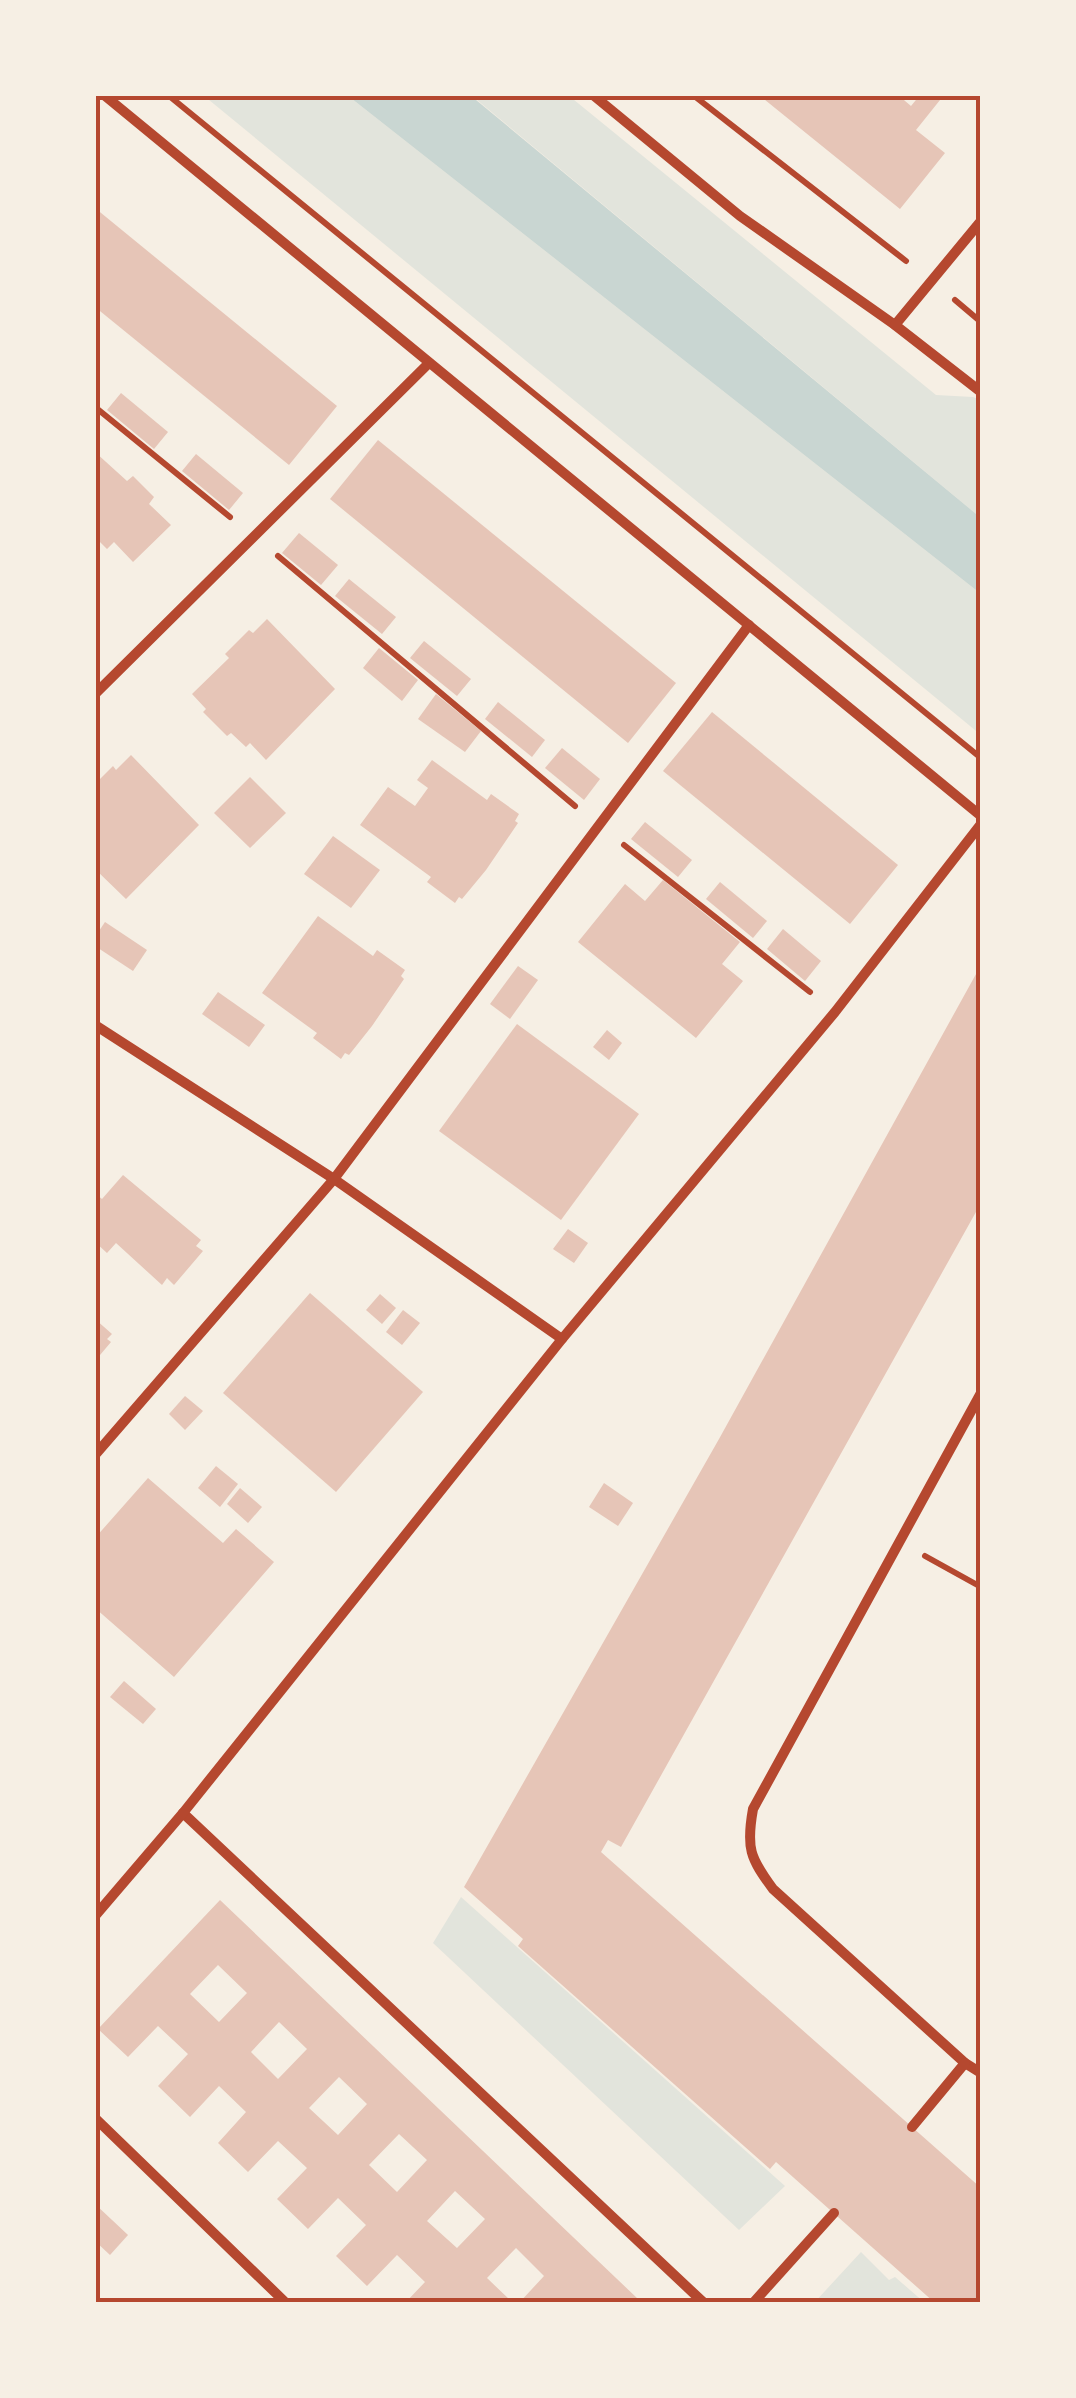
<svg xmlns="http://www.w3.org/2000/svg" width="1076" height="2398" viewBox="0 0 1076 2398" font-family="Signika,sans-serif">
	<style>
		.green { fill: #e2e4dc }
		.water { fill: #c9d6d2 }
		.building { fill: #e6c5b7; fill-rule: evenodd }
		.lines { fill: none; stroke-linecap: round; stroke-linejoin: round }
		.path { stroke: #b5482f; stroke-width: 6 }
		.minor { stroke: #b5482f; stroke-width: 10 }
		.neatline { fill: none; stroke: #b5482f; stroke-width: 4 }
	</style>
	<rect width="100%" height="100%" fill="#f6efe4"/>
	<g class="green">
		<polygon points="203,95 347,95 981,594 981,735"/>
		<polygon points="471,95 568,95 936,395 973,397 981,400 981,518"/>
		<polygon points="461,1897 785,2186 739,2230 433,1943"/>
		<polygon points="861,2252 889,2280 895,2277 925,2303 814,2303"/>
	</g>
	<polygon class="water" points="347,95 470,95 981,518 981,594"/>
	<g class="building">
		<polygon points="759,95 873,95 875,97 877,95 898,95 911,106 920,95 944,95 916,130 945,153 900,209"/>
		<polygon points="95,208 337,406 289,465 95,307"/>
		<polygon points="121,393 168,432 154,449 107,410"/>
		<polygon points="378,440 676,683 628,743 330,499"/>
		<polygon points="95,452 127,481 133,476 154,497 149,504 171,525 133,562 114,542 107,549 95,537"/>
		<polygon points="196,454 243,493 229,510 182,471"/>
		<polygon points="299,533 338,565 321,585 282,553"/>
		<polygon points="349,579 396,617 382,634 335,596"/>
		<polygon points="267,619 335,689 266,760 250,743 246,747 231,733 227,736 203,712 206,709 192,694 229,658 225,654 249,630 253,633"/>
		<polygon points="424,641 471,679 457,696 410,658"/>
		<polygon points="379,648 418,680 402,701 363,668"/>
		<polygon points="436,694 481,731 465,752 418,719"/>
		<polygon points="498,702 545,740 532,757 485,719"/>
		<polygon points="712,712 898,865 850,924 663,771"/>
		<polygon points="562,748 600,779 584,800 545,768"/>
		<polygon points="131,755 199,825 126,899 95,869 95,784 113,766 116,770"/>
		<polygon points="432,760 487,800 491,794 519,814 515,821 518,823 486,870 462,899 459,897 455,903 427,882 431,877 360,825 388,787 415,806 428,788 417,780"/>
		<polygon points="250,777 286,813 250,848 214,813"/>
		<polygon points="645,822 692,860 678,877 631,839"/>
		<polygon points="333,836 380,870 351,908 304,874"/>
		<polygon points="663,880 740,942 722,964 743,981 696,1038 578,942 625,884 645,901"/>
		<polygon points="720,882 767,921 753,938 706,899"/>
		<polygon points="318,916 373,956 377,950 405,970 401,976 404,979 372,1026 349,1055 345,1053 341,1059 313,1038 317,1033 262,993"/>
		<polygon points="105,922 147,950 133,971 95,946 95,937"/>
		<polygon points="783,929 821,961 805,981 767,949"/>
		<polygon points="981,965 981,1203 621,1847 608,1840 601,1852 981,2188 981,2303 935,2303 776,2162 770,2169 518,1946 523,1939 464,1887 719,1439"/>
		<polygon points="518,966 538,980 510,1019 490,1004"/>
		<polygon points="218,992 265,1025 249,1047 202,1014"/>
		<polygon points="517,1024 639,1114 561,1220 439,1131"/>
		<polygon points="607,1030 622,1043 609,1060 593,1047"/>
		<polygon points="123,1175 201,1240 196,1246 203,1251 174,1285 167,1278 162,1285 116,1243 107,1253 95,1242 95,1197 97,1195 102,1199"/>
		<polygon points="568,1229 588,1243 574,1263 553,1249"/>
		<polygon points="310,1293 423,1392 336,1492 223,1393"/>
		<polygon points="380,1294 396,1308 382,1324 366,1310"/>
		<polygon points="403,1310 420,1323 402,1345 386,1332"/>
		<polygon points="95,1319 112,1334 107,1339 111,1342 95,1361"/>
		<polygon points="185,1396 203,1411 185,1430 169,1414"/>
		<polygon points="216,1466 238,1484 220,1507 198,1488"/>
		<polygon points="148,1478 223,1543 236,1529 274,1562 174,1677 95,1608 95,1538"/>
		<polygon points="604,1483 633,1503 618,1526 589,1507"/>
		<polygon points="240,1488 262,1507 248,1523 227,1504"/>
		<polygon points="124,1681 156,1709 143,1724 110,1697"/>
		<path d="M 220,1900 L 638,2299 L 634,2303 L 519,2303 L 544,2276 L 516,2248 L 487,2278 L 513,2303 L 405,2303 L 425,2282 L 397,2255 L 367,2286 L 336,2256 L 366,2225 L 338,2198 L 308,2229 L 277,2199 L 307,2168 L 278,2141 L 248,2172 L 218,2143 L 246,2112 L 219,2086 L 190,2117 L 158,2086 L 188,2054 L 158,2026 L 128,2057 L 98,2029 ZM 218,1965 L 247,1993 L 219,2022 L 190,1994 ZM 279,2022 L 307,2049 L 278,2079 L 251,2052 ZM 339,2077 L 367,2104 L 338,2135 L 309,2108 ZM 399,2134 L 427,2160 L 397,2192 L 369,2165 ZM 455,2191 L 485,2219 L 457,2248 L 427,2221 Z"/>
		<polygon points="95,2204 128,2235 110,2255 95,2241"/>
	</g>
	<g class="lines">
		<g class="path">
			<polyline points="168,95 981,758"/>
			<polyline points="693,95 906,261"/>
			<polyline points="955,300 981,322"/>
			<polyline points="95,407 230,517"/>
			<polyline points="278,556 575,806"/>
			<polyline points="624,845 810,992"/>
			<polyline points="925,1556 981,1587"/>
		</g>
		<g class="minor">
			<polyline points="104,95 981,816"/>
			<polyline points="593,95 740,216 895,325 981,392"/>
			<polyline points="895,325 981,221"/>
			<polyline points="95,694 429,363"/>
			<polyline points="95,1025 334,1179 562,1339"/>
			<path d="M 981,1393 L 753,1809 C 746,1848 750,1858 773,1889 L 965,2063 L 981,2073"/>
			<polyline points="95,1455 334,1179 749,625"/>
			<polyline points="183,1813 704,2303"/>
			<polyline points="95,1916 183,1813 562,1339 835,1012 981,824"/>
			<polyline points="95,2118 286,2303"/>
			<polyline points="912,2127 965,2063"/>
			<polyline points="753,2303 834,2213"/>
		</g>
	</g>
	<rect width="1076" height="2398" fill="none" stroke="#f6efe4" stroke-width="195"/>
	<rect x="98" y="98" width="880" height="2202" class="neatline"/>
</svg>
